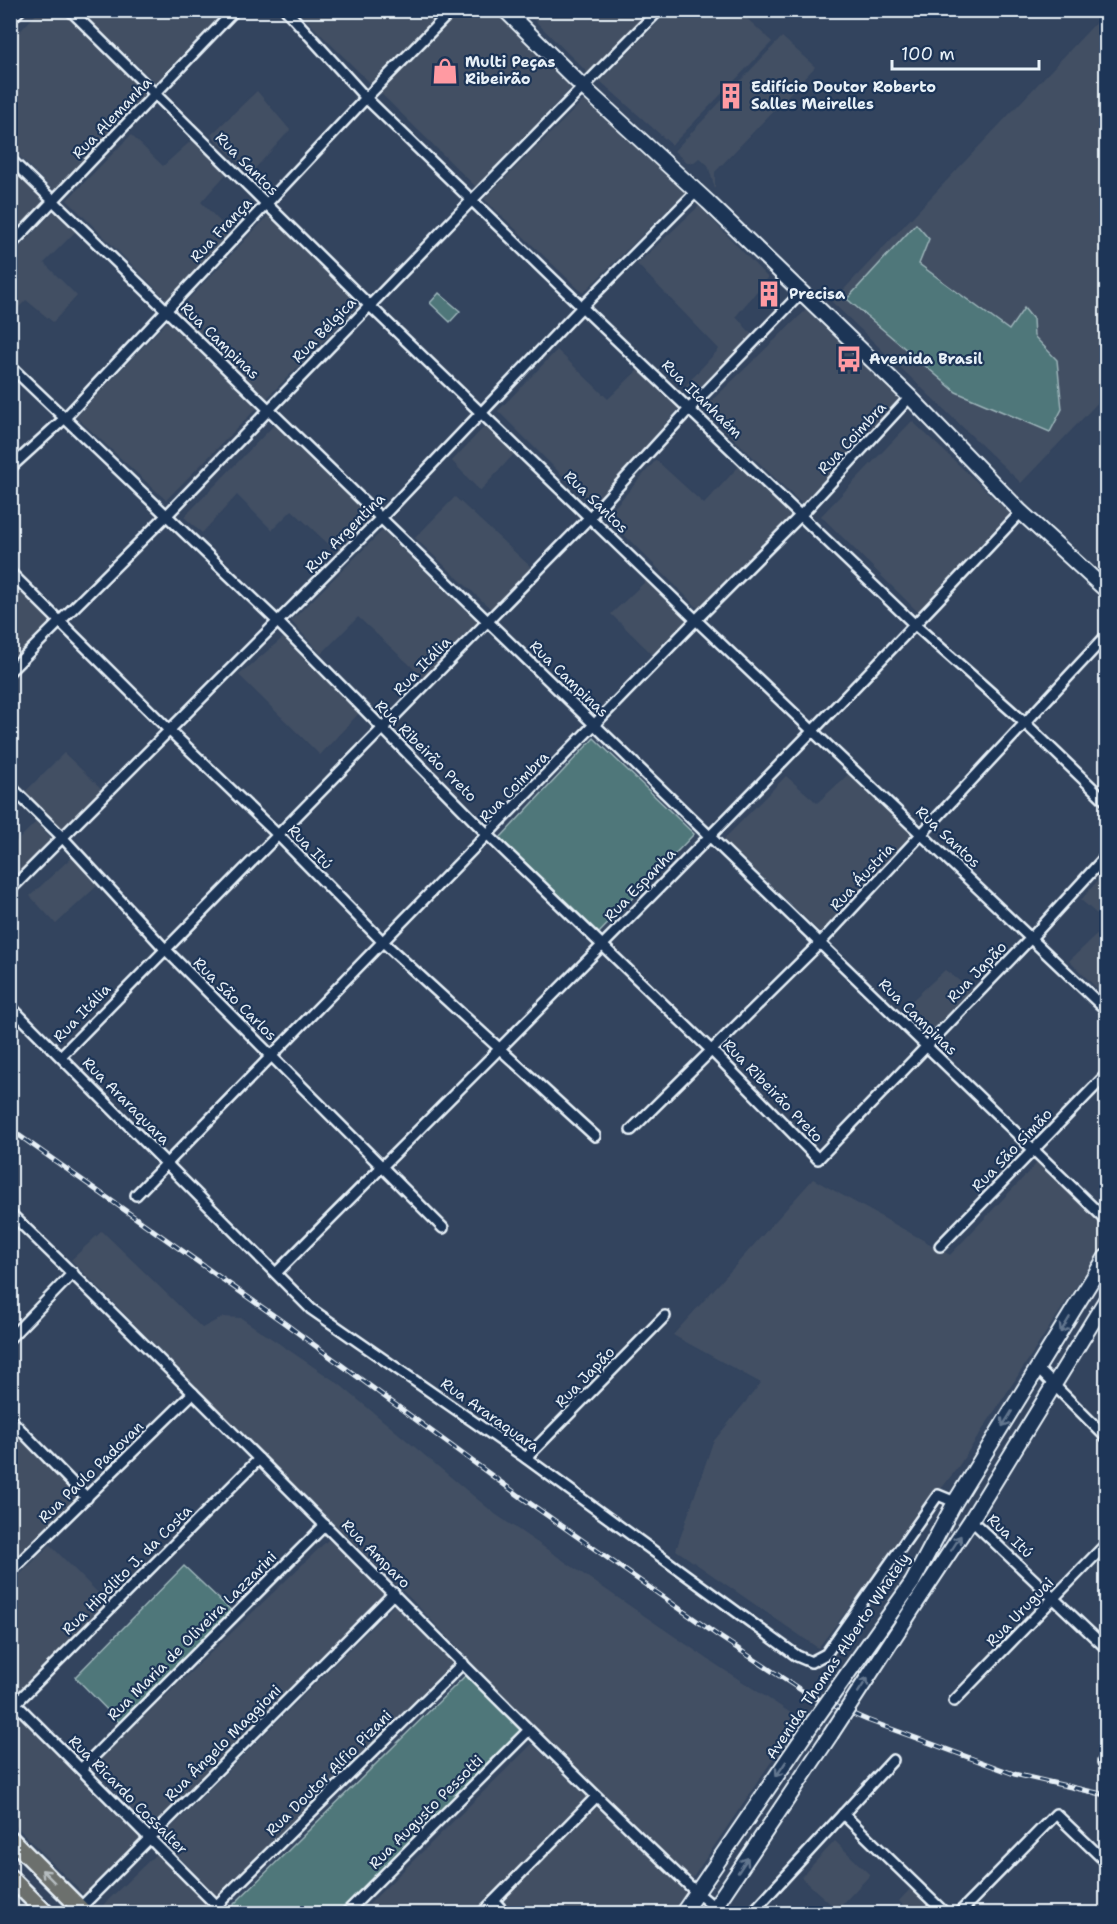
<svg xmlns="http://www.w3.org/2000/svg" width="1117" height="1924" viewBox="0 0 1117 1924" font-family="'Shantell Sans',sans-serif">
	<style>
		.built { fill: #424f63 }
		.green { fill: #50777a; stroke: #9cb4b9; stroke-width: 1.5 }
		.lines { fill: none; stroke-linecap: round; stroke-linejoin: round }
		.street-casing { stroke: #e8f1f8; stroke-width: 14 }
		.secondary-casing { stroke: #e8f1f8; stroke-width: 18 }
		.primary-casing { stroke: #e8f1f8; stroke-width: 20 }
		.street { stroke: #1d3557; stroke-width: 9 }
		.secondary { stroke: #1d3557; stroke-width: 14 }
		.primary { stroke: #6c706d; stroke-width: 15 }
		.rail-casing { stroke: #e8f1f8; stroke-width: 5 }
		.rail { stroke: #1d3557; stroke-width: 3; stroke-dasharray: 9; stroke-linecap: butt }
		.secondary-bridge-casing { stroke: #e8f1f8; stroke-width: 18; stroke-linecap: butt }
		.secondary-bridge { stroke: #1d3557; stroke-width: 14 }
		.oneway { stroke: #64778f }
		.oneway2 { stroke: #b6bdc0 }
		.labels { text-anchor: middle; stroke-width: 4.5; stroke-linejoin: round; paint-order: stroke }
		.poi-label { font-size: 15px; font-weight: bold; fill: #e8f1f8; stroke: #1d3557; text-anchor: start }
		.street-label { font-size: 15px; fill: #e8f1f8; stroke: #1d3557 }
	</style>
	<rect width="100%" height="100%" fill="#33445e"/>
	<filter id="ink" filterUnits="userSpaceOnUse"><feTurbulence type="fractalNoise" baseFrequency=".0167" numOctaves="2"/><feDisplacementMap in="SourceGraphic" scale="12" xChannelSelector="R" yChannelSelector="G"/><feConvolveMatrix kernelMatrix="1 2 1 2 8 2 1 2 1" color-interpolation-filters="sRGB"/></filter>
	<g filter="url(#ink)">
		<g class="built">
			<polygon points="39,11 62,11 147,94 54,191 11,148 11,41"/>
			<polygon points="79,11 225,11 156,83"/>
			<polygon points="297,11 495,11 573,86 476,187"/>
			<polygon points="525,11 649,11 588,73"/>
			<polygon points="669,11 739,11 772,42 672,145 600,81"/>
			<polygon points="1106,12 1106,394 1021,483 832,302"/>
			<polygon points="782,37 815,67 715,172 715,189 708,165 699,158 693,163 686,162 674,151"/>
			<polygon points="257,91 290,130 250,174 211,135"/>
			<polygon points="585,99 687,191 583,293 484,199"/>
			<polygon points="131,135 163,166 192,140 227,173 201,202 235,237 171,304 67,200"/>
			<polygon points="10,166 47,199 11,236 10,236"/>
			<polygon points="699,206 768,278 736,316 752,335 697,400 685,386 719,349 637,264"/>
			<polygon points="55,210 77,230 44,263 77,296 53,322 26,300 11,315 11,256"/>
			<polygon points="269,215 360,304 166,500 76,417"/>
			<polygon points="806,310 901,399 802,504 703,409"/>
			<polygon points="557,350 608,399 641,367 681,406 593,506 498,411"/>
			<polygon points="912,421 1010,513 919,613 821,516"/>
			<polygon points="277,422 375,516 338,553 292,510 272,530 237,495 202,533 184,517"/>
			<polygon points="486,425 515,453 480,491 452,461"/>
			<polygon points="656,460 704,504 741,464 795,515 700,610 606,517"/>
			<polygon points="455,497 533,569 492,610 415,538"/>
			<polygon points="383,530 479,623 424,678 358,617 321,654 291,621"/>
			<polygon points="10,575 56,618 11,664 10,664"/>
			<polygon points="646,581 689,620 654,656 611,614"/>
			<polygon points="285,636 361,711 320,755 239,675"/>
			<polygon points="64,753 108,795 69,836 25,792"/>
			<polygon points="851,772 917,834 821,933 723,840 786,776 817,803"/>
			<polygon points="36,822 60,847 21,886 11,875 11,847"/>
			<polygon points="72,857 98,885 56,924 30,896"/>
			<polygon points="1106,871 1106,922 1081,900"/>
			<polygon points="1106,926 1106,997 1069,961"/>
			<polygon points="945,970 973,991 929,1034 902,1010"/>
			<polygon points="1038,1162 1106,1228 1106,1241 958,1467 818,1648 676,1550 713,1442 761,1383 673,1335 813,1179 950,1255"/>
			<polygon points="102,1231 202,1328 223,1317 241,1318 339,1384 495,1514 712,1662 800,1719 692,1879 550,1744 411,1599 302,1493 71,1260"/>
			<polygon points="11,1428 79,1497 11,1565"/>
			<polygon points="330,1538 386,1594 150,1829 93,1766"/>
			<polygon points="50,1545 109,1604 18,1694 11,1686 11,1583"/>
			<polygon points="396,1603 457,1663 219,1898 161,1838"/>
			<polygon points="10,1706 143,1837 84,1895 11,1821"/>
			<polygon points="532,1744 590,1798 474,1913 359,1914"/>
			<polygon points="597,1807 689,1893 676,1914 515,1913 503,1901"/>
			<polygon points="835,1841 870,1875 837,1910 801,1877"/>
			<polygon points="157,1853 217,1913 111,1913 103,1905"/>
			<polygon points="11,1883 41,1913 11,1913"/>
			<polygon points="911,1888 937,1913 911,1913 899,1901"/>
		</g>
		<g class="green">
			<polygon points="916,224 929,239 919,264 1009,330 1024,308 1033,319 1034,336 1057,360 1062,409 1050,432 956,392 847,299"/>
			<polygon points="439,293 460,311 450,322 430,303"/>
			<polygon points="594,738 694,834 599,933 500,838"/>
			<polygon points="184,1566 237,1616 124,1727 75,1677"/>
			<polygon points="466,1675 522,1732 339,1913 234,1914 229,1909"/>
		</g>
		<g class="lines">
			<g class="street-casing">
				<g id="street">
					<polyline points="70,10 369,305 696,620 1106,1010"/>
					<polyline points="286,10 366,98 582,307 915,625 1025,723 1106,801"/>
					<polyline points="10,20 20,10"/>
					<polyline points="10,159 1106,1220"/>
					<polyline points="10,246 235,10"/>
					<polyline points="10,366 277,621 488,835 712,1051 818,1159 1032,937 1106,856"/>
					<polyline points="10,468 65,418 366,98 452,10"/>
					<polyline points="10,572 169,730 278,835 383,942 595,1136"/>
					<polyline points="10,671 166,516 472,200 659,10"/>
					<polyline points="10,786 62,837 165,949 443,1228"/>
					<polyline points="10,890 381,518 582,307 696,192"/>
					<polyline points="10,1006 311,1309 526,1458 797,1656 811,1662 826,1654 938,1495 955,1502"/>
					<polyline points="61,1056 590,517 690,408 801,293"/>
					<polyline points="631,1130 820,943 1106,636"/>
					<polyline points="136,1195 696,620 801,515 910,397"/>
					<path d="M 10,1213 C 242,1436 463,1671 696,1892 L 723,1914"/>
					<polyline points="940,1246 1106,1075"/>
					<path d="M 276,1273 C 526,1022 778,772 1021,512"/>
					<polyline points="10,1338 73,1273"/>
					<polyline points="1038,1369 1106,1437"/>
					<polyline points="10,1419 87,1498"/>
					<polyline points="526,1458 665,1316"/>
					<polyline points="971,1520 1106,1648"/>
					<polyline points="10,1572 193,1393"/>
					<polyline points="10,1698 225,1914"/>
					<polyline points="954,1701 1106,1544"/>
					<polyline points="16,1703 259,1459"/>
					<polyline points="1103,1762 1106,1758"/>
					<polyline points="81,1769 325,1525"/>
					<polyline points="843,1814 946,1914"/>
					<polyline points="494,1901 506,1914"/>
					<polyline points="217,1905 463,1663"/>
					<polyline points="74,1914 394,1593"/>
					<polyline points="345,1914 528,1731"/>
					<polyline points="481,1914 596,1797"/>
					<polyline points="751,1914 893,1760"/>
					<polyline points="958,1914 1056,1814 1106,1862"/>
				</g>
			</g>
			<g class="secondary-casing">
				<g id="secondary">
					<polyline points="505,10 583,87 708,202 910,397 1021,512 1106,590"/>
					<polyline points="912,1583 955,1502 1106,1257"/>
					<polyline points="924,1591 971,1520 1106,1300"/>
					<polyline points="682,1914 814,1721"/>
					<polyline points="710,1914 831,1734"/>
				</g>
			</g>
			<g class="primary-casing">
				<g id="primary">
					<polyline points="10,1838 86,1914"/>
					<polyline points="10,1877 47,1914"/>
				</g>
			</g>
			<use href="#street" class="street"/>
			<use href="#secondary" class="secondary"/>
			<use href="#primary" class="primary"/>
			<g class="rail-casing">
				<polyline id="rail" points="10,1129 283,1322 521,1497 717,1635 807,1694 867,1720 1014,1774 1106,1795"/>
			</g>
			<use href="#rail" class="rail"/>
			<g class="secondary-bridge-casing">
				<g id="secondary-bridge">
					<polyline points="814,1721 912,1583"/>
					<polyline points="831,1734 924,1591"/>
				</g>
			</g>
			<use href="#secondary-bridge" class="secondary-bridge"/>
		</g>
		<defs><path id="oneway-shaft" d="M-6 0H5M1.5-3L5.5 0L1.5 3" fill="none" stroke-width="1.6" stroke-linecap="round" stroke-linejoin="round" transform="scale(1.5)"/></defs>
		<g class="oneway">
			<use href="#oneway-shaft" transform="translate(1065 1325) rotate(121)"/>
			<use href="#oneway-shaft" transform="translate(1007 1419) rotate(122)"/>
			<use href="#oneway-shaft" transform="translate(956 1543) rotate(-57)"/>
			<use href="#oneway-shaft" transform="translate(863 1685) rotate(-57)"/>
			<use href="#oneway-shaft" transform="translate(781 1769) rotate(124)"/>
			<use href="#oneway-shaft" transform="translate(743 1865) rotate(-56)"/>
		</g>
		<use class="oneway2" href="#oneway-shaft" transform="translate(48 1876) rotate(-135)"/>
	</g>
	<defs>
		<g id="shop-bare" transform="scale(2.07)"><path d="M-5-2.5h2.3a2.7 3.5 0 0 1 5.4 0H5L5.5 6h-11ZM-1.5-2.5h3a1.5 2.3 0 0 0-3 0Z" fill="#ff9aa2" stroke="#1d3557" stroke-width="2.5" paint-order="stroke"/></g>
		<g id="building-bare" transform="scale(2.07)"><path d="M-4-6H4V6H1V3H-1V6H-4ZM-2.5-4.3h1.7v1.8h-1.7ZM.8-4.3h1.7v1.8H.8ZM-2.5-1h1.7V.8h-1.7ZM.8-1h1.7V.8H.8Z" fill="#ff9aa2" stroke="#1d3557" stroke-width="2.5" paint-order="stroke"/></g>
		<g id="bus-bare" transform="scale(2.07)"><path d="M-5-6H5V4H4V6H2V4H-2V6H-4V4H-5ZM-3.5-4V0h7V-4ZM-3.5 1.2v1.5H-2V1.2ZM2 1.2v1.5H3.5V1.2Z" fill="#ff9aa2" stroke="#1d3557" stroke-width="2.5" paint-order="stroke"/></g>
	</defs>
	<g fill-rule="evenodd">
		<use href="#shop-bare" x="445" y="71"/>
		<use href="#building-bare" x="731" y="96"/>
		<use href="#building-bare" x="769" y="294"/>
		<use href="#bus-bare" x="849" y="359"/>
	</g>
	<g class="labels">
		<g class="poi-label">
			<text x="465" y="67">Multi Peças<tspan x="465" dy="17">Ribeirão</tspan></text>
			<text x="751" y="92">Edifício Doutor Roberto<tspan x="751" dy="17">Salles Meirelles</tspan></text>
			<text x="789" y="299">Precisa</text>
			<text x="869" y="364">Avenida Brasil</text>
		</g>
		<g class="street-label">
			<text transform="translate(112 118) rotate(-46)" y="5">Rua Alemanha</text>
			<text transform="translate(247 164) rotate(45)" y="5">Rua Santos</text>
			<text transform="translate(221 230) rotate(-47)" y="5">Rua França</text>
			<text transform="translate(324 330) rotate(-46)" y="5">Rua Bélgica</text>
			<text transform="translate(220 341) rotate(44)" y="5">Rua Campinas</text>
			<text transform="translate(702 399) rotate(44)" y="5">Rua Itanhaém</text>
			<text transform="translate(852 438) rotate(-47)" y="5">Rua Coimbra</text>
			<text transform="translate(596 502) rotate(44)" y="5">Rua Santos</text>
			<text transform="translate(345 533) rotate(-45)" y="5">Rua Argentina</text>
			<text transform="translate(422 666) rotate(-46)" y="5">Rua Itália</text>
			<text transform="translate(569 679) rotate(44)" y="5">Rua Campinas</text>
			<text transform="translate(426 751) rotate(45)" y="5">Rua Ribeirão Preto</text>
			<text transform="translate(514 787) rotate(-46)" y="5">Rua Coimbra</text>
			<text transform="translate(948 837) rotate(43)" y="5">Rua Santos</text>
			<text transform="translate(310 847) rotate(45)" y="5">Rua Itú</text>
			<text transform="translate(862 877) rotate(-47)" y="5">Rua Áustria</text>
			<text transform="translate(640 885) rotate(-46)" y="5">Rua Espanha</text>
			<text transform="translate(977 972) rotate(-46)" y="5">Rua Japão</text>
			<text transform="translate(235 999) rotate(45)" y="5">Rua São Carlos</text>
			<text transform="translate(82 1013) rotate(-46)" y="5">Rua Itália</text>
			<text transform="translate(918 1017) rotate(44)" y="5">Rua Campinas</text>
			<text transform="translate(773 1091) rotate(46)" y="5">Rua Ribeirão Preto</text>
			<text transform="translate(126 1101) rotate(45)" y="5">Rua Araraquara</text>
			<text transform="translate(1012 1150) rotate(-46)" y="5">Rua São Simão</text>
			<text transform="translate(585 1377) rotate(-46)" y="5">Rua Japão</text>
			<text transform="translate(490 1415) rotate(35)" y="5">Rua Araraquara</text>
			<text transform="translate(91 1472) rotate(-44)" y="5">Rua Paulo Padovan</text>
			<text transform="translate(1010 1536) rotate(43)" y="5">Rua Itú</text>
			<text transform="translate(376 1554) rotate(45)" y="5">Rua Amparo</text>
			<text transform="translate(127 1570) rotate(-45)" y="5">Rua Hipólito J. da Costa</text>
			<text transform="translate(1020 1612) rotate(-46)" y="5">Rua Uruguai</text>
			<text transform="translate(192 1636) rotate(-45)" y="5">Rua Maria de Oliveira Lazzarini</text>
			<text transform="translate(838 1656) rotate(-56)" y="5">Avenida Thomas Alberto Whately</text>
			<text transform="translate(223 1743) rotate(-45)" y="5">Rua Ângelo Maggioni</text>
			<text transform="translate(329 1773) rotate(-45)" y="5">Rua Doutor Alfio Pizani</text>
			<text transform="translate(128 1795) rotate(45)" y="5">Rua Ricardo Cossalter</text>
			<text transform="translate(426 1812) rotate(-45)" y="5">Rua Augusto Pessotti</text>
		</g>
	</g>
	<rect width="1117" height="1924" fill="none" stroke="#1d3557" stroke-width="36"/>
	<rect x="18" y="18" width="1081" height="1888" fill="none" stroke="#e8f1f8" stroke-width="2" filter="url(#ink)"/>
	<path d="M892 60v9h147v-9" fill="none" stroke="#e8f1f8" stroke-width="3"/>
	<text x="901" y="60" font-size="18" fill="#e8f1f8" stroke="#1d3557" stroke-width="4.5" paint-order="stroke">100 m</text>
</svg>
